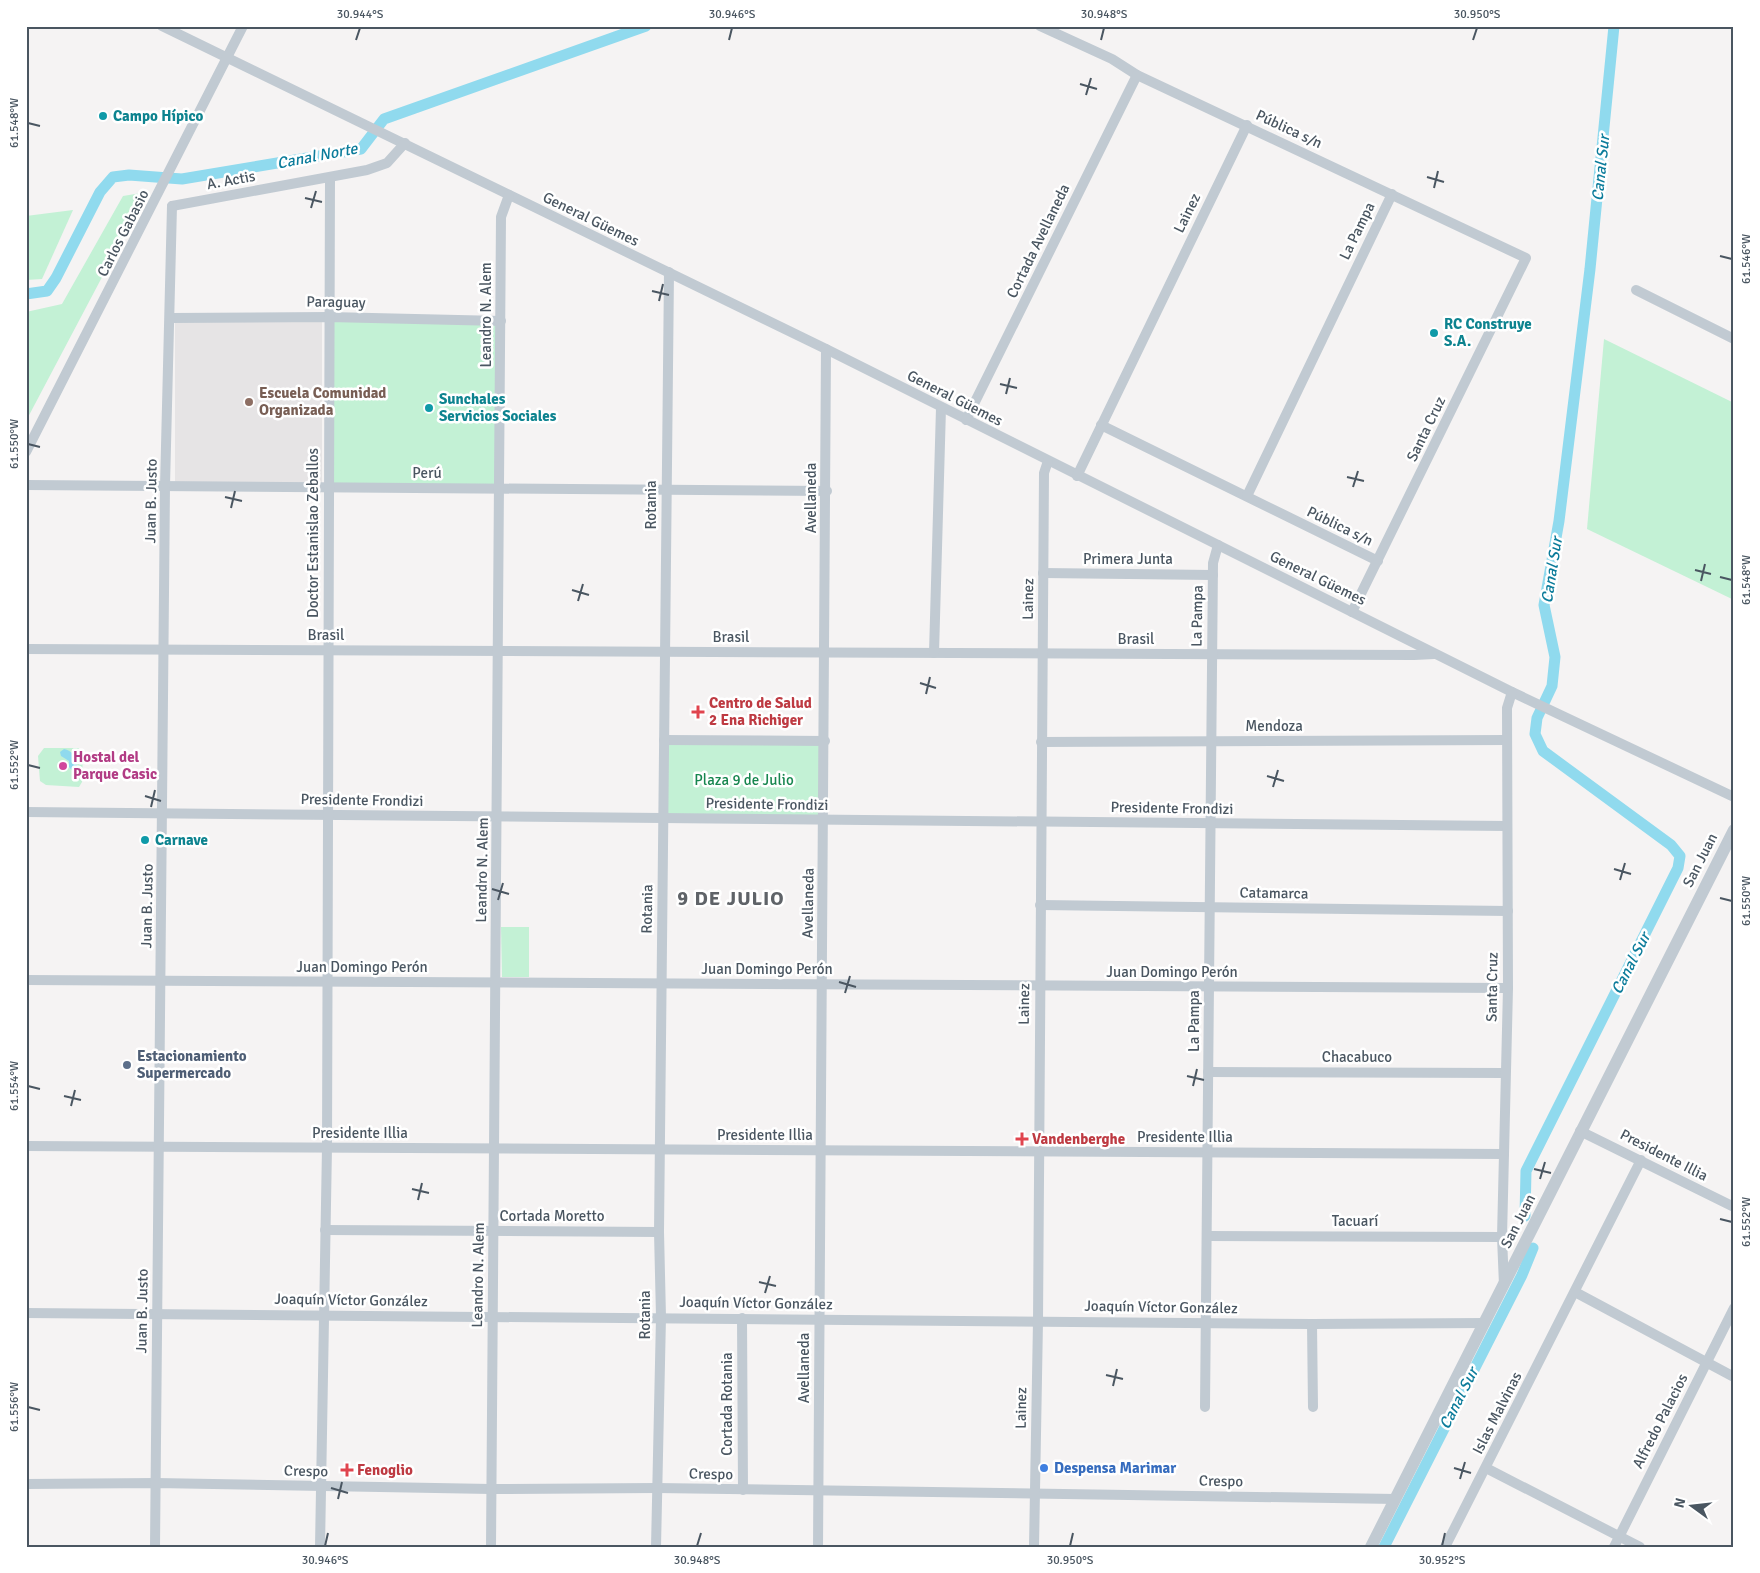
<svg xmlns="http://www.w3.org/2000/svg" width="1760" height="1573" viewBox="0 0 1760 1573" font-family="Signika,sans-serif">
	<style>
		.education { fill: #e6e4e5 }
		.green { fill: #c3f1d5 }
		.water { fill: #90daee }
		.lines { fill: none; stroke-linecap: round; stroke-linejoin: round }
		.canal { stroke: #90daee; stroke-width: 11 }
		.minor { stroke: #c1cad2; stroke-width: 10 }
		.tertiary { stroke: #c1cad2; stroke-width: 12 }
		.ticks { fill: none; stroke: #4a5661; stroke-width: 2 }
		.culture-dot { fill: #0f9aa8; stroke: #fff; stroke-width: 2 }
		.education-dot { fill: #8d6e63; stroke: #fff; stroke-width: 2 }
		.health-dot { fill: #e0444e; stroke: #fff; stroke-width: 2 }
		.hotel-dot { fill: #d1479c; stroke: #fff; stroke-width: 2 }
		.service-dot { fill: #5c6f8a; stroke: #fff; stroke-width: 2 }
		.shop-dot { fill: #3f7fe0; stroke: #fff; stroke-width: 2 }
		.labels { text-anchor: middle; stroke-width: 5; stroke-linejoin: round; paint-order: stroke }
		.culture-label { font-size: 15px; font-weight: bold; fill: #0d838f; stroke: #fff; text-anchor: start }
		.street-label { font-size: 15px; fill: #4a5661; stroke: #fff }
		.education-label { font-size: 15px; font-weight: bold; fill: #785e54; stroke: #fff; text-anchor: start }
		.health-label { font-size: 15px; font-weight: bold; fill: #be3a42; stroke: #fff; text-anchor: start }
		.hotel-label { font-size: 15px; font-weight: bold; fill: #b23c85; stroke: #fff; text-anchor: start }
		.park-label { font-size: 15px; fill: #17864f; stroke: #fff }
		.service-label { font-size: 15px; font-weight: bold; fill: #4e5e75; stroke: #fff; text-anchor: start }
		.shop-label { font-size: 15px; font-weight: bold; fill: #366cbe; stroke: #fff; text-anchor: start }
		.water-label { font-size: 16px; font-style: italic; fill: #0c7c9b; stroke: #fff }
		.district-label { font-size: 20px; font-weight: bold; letter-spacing: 1px; fill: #5f6368; stroke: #fff }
		.neatline { fill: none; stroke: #4a5661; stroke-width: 2 }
		.ticks-label { font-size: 12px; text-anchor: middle; fill: #4a5661 }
	</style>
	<rect width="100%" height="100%" fill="#f5f3f3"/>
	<polygon class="education" points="175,321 322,322 322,483 175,483"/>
	<g class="green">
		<polygon points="147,192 26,421 26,312 62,304 123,196"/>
		<polygon points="73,210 42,279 26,280 26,216"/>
		<polygon points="329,317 501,321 500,488 329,487"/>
		<polygon points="1604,339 1734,403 1734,600 1587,529"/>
		<polygon points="664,740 825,741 824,820 663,818"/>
		<polygon points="44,748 78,748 83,751 82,782 79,787 46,785 40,781 38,756"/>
		<polygon points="501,927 529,927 529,977 502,977"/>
	</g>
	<path class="water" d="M 64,749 C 74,751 77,760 77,769 L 74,772 L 69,767 L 69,761 L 61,756 L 60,752 Z"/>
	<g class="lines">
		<g class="canal">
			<polyline points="26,294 47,291 56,278 100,192 113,177 129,175 182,179 361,149 384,119 646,26"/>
			<polyline points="1525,1216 1526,1171 1678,868 1680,856 1671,845 1543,751 1535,734 1537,718 1552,686 1555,657 1544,605 1559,521 1590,269 1614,26"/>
			<polyline points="1384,1547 1522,1275 1533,1248"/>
		</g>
		<g class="minor">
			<polyline points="162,26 826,349 1512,692 1734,797"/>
			<polyline points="1040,26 1112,59 1137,75 1526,258 1352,612"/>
			<polyline points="172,206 367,170 387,163 405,143"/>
			<polyline points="1636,290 1734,339"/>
			<polyline points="171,318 329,317 501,321"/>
			<polyline points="966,420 1137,75"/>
			<polyline points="1101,425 1378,561"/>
			<polyline points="26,452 243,26"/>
			<polyline points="1077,476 1247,125"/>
			<polyline points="26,485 827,491"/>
			<polyline points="1247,496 1392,194"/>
			<polyline points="1043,573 1213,575"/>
			<polyline points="26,649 1414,655 1434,654"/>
			<polyline points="934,653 941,408"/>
			<polyline points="664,740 825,741"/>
			<polyline points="1041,742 1507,740"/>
			<polyline points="26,812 1507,826"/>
			<polyline points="1040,905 1508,911"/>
			<polyline points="26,980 1508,988"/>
			<polyline points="1208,1072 1505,1073"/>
			<polyline points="1580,1131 1734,1207"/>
			<polyline points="26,1146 1504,1154"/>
			<polyline points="325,1230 659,1232"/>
			<polyline points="1207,1236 1502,1237"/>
			<polyline points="1504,1285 1502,1237 1508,988 1507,708 1512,692"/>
			<polyline points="1575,1292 1734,1377"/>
			<polyline points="26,1313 1312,1324 1485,1323"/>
			<polyline points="742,1318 743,1490"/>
			<polyline points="1312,1324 1313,1407"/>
			<polyline points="1205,1407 1213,563 1218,545"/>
			<polyline points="1486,1468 1640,1547"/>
			<polyline points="26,1484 156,1483 491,1489 657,1488 1396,1499"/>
			<polyline points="155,1547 165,486 172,206"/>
			<polyline points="320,1547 327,1147 330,179"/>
			<polyline points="491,1547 501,217 509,195"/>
			<polyline points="656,1547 661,1317 659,1232 669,272"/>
			<polyline points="818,1547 826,349"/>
			<polyline points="1034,1547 1038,1321 1044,473 1048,461"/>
			<polyline points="1445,1547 1641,1160"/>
			<polyline points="1614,1547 1734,1308"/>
		</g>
		<path class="tertiary" d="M 1371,1547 C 1492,1308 1612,1069 1734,830"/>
	</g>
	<path class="ticks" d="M 356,40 L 360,28M 729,40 L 732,28M 1101,40 L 1104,28M 1473,40 L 1477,28M 1080,84 L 1097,89M 1086,95 L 1091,78M 28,123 L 40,126M 1427,177 L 1444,182M 1434,188 L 1438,171M 305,198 L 322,202M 311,208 L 316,191M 1720,256 L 1732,259M 652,291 L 669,295M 659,301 L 663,284M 1000,384 L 1017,388M 1006,394 L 1010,378M 28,444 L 40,447M 1347,477 L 1364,481M 1353,487 L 1358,471M 225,497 L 242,501M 231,508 L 235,491M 1695,570 L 1711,574M 1720,577 L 1732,580M 1701,581 L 1705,564M 572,590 L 589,595M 578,601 L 583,584M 920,683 L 936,688M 926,694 L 930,677M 28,765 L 40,768M 1267,776 L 1284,781M 1273,787 L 1278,770M 145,796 L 161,801M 151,807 L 155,790M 1614,869 L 1631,874M 1620,880 L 1625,863M 492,889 L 509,894M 1720,898 L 1732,901M 498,900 L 503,883M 839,982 L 856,987M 845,993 L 850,976M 1187,1076 L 1204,1080M 28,1086 L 40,1089M 1193,1086 L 1197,1069M 64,1096 L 81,1100M 71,1106 L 75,1090M 1534,1169 L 1551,1173M 1540,1179 L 1545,1162M 412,1189 L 429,1193M 418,1200 L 422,1183M 1720,1219 L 1732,1222M 759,1282 L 776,1286M 765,1293 L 770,1276M 1106,1375 L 1123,1379M 1113,1386 L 1117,1369M 28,1407 L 40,1410M 1454,1468 L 1471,1473M 1460,1479 L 1465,1462M 331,1488 L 348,1493M 338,1499 L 342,1482M 325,1546 L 328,1533M 697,1546 L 701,1533M 1070,1546 L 1073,1533M 1442,1546 L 1445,1533"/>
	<g class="culture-dot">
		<circle cx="103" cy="116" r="5"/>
		<circle cx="1434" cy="333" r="5"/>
		<circle cx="429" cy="408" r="5"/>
		<circle cx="145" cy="840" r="5"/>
	</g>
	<circle class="education-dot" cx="249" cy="402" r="5"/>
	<g class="health-dot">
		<path d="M695.5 704.5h5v5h5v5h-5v5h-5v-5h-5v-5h5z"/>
		<path d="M1019.5 1131.5h5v5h5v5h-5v5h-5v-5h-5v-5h5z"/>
		<path d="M344.5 1462.5h5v5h5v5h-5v5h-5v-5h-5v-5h5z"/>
	</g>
	<circle class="hotel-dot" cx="63" cy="766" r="5"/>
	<circle class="service-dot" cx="127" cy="1065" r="5"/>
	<circle class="shop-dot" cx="1044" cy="1468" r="5"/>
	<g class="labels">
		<g class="culture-label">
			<text x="113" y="121">Campo Hípico</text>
			<text x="1444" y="329">RC Construye<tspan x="1444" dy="17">S.A.</tspan></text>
			<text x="439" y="404">Sunchales<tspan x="439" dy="17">Servicios Sociales</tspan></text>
			<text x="155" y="845">Carnave</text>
		</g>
		<g class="street-label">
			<text transform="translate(1289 129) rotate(25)" y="5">Pública s/n</text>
			<text transform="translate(231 180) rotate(-10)" y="5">A. Actis</text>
			<text transform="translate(1187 213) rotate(-64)" y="5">Lainez</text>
			<text transform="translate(591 219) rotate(26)" y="5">General Güemes</text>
			<text transform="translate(1357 231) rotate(-64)" y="5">La Pampa</text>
			<text transform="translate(123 233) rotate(-63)" y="5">Carlos Gabasio</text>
			<text transform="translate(1038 241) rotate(-64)" y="5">Cortada Avellaneda</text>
			<text transform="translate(336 302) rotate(1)" y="5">Paraguay</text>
			<text transform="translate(486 315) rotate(-90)" y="5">Leandro N. Alem</text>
			<text transform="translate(955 398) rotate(27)" y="5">General Güemes</text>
			<text transform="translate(1426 429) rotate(-64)" y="5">Santa Cruz</text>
			<text x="427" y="478">Perú</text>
			<text transform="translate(811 498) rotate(-90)" y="5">Avellaneda</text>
			<text transform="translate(151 501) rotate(-89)" y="5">Juan B. Justo</text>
			<text transform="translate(651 505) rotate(-90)" y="5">Rotania</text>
			<text transform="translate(1340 526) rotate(26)" y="5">Pública s/n</text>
			<text transform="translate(313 533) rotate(-90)" y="5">Doctor Estanislao Zeballos</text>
			<text x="1128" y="564">Primera Junta</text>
			<text transform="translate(1318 578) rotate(26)" y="5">General Güemes</text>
			<text transform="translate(1028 599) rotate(-89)" y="5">Lainez</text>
			<text transform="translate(1197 616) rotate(-89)" y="5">La Pampa</text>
			<text x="326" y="640">Brasil</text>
			<text x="731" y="642">Brasil</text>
			<text x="1136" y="644">Brasil</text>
			<text x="1274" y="731">Mendoza</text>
			<text transform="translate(362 800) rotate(1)" y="5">Presidente Frondizi</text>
			<text transform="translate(767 804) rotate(1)" y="5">Presidente Frondizi</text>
			<text transform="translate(1172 808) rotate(1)" y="5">Presidente Frondizi</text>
			<text transform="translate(1700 860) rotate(-63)" y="5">San Juan</text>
			<text transform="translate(482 870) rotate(-89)" y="5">Leandro N. Alem</text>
			<text transform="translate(1274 893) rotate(1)" y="5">Catamarca</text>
			<text transform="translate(808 903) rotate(-89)" y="5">Avellaneda</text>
			<text transform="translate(147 906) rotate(-89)" y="5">Juan B. Justo</text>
			<text transform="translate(647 909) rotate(-89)" y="5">Rotania</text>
			<text x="362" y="972">Juan Domingo Perón</text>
			<text x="767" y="974">Juan Domingo Perón</text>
			<text x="1172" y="977">Juan Domingo Perón</text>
			<text transform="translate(1492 987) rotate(-89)" y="5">Santa Cruz</text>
			<text transform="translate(1024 1004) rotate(-89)" y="5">Lainez</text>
			<text transform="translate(1194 1021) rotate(-90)" y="5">La Pampa</text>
			<text x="1357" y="1062">Chacabuco</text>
			<text x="360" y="1138">Presidente Illia</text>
			<text x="765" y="1140">Presidente Illia</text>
			<text x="1185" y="1142">Presidente Illia</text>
			<text transform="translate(1664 1155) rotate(27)" y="5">Presidente Illia</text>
			<text x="552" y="1221">Cortada Moretto</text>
			<text x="1355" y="1226">Tacuarí</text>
			<text transform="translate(1518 1221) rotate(-63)" y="5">San Juan</text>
			<text transform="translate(478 1275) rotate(-89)" y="5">Leandro N. Alem</text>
			<text transform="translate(351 1300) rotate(1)" y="5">Joaquín Víctor González</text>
			<text transform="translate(756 1303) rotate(1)" y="5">Joaquín Víctor González</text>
			<text transform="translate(1161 1307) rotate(1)" y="5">Joaquín Víctor González</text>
			<text transform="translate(142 1311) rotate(-89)" y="5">Juan B. Justo</text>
			<text transform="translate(645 1315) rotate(-90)" y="5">Rotania</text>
			<text transform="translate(804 1368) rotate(-90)" y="5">Avellaneda</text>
			<text transform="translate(727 1404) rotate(-90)" y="5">Cortada Rotania</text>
			<text transform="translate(1021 1408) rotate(-89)" y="5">Lainez</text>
			<text transform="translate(1497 1413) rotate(-63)" y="5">Islas Malvinas</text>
			<text transform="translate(1660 1421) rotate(-63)" y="5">Alfredo Palacios</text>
			<text transform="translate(306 1471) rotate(1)" y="5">Crespo</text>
			<text transform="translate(711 1474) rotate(1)" y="5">Crespo</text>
			<text transform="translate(1221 1481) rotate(1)" y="5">Crespo</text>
		</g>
		<g class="education-label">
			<text x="259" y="398">Escuela Comunidad<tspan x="259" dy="17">Organizada</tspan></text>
		</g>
		<g class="health-label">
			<text x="709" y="708">Centro de Salud<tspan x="709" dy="17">2 Ena Richiger</tspan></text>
			<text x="1032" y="1144">Vandenberghe</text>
			<text x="357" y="1475">Fenoglio</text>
		</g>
		<g class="hotel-label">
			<text x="73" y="762">Hostal del<tspan x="73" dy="17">Parque Casic</tspan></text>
		</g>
		<g class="park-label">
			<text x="744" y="785">Plaza 9 de Julio</text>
		</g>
		<g class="service-label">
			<text x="137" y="1061">Estacionamiento<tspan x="137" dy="17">Supermercado</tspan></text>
		</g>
		<g class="shop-label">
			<text x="1054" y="1473">Despensa Marimar</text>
		</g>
		<g class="water-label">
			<text transform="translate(317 155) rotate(-11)" y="6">Canal Norte</text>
			<text transform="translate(1600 168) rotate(-84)" y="6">Canal Sur</text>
			<text transform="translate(1551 570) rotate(-81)" y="6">Canal Sur</text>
			<text transform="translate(1630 963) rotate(-63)" y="6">Canal Sur</text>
			<text transform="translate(1458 1398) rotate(-63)" y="6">Canal Sur</text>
		</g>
		<g class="district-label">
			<text x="731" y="905">9 DE JULIO</text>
		</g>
	</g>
	<rect width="1760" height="1573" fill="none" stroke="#ffffff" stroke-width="55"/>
	<g transform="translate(1692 1506) rotate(285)" stroke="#ffffff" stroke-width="4" paint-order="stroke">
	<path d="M0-4L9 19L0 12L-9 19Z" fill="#4a5661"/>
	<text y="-8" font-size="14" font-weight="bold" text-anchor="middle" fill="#4a5661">N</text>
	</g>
	<rect x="28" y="28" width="1704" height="1518" class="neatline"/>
	<g class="ticks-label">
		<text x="360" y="18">30.944°S</text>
		<text x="732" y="18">30.946°S</text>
		<text x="1104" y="18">30.948°S</text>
		<text x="1477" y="18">30.950°S</text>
		<text transform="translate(14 123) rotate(-90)" y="4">61.548°W</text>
		<text transform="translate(1746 259) rotate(-90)" y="4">61.546°W</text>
		<text transform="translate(14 444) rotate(-90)" y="4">61.550°W</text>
		<text transform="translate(1746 580) rotate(-90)" y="4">61.548°W</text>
		<text transform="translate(14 765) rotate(-90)" y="4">61.552°W</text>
		<text transform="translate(1746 901) rotate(-90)" y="4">61.550°W</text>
		<text transform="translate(14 1086) rotate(-90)" y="4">61.554°W</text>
		<text transform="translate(1746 1222) rotate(-90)" y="4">61.552°W</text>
		<text transform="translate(14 1407) rotate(-90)" y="4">61.556°W</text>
		<text x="325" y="1564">30.946°S</text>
		<text x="697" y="1564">30.948°S</text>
		<text x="1070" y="1564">30.950°S</text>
		<text x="1442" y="1564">30.952°S</text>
	</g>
</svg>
